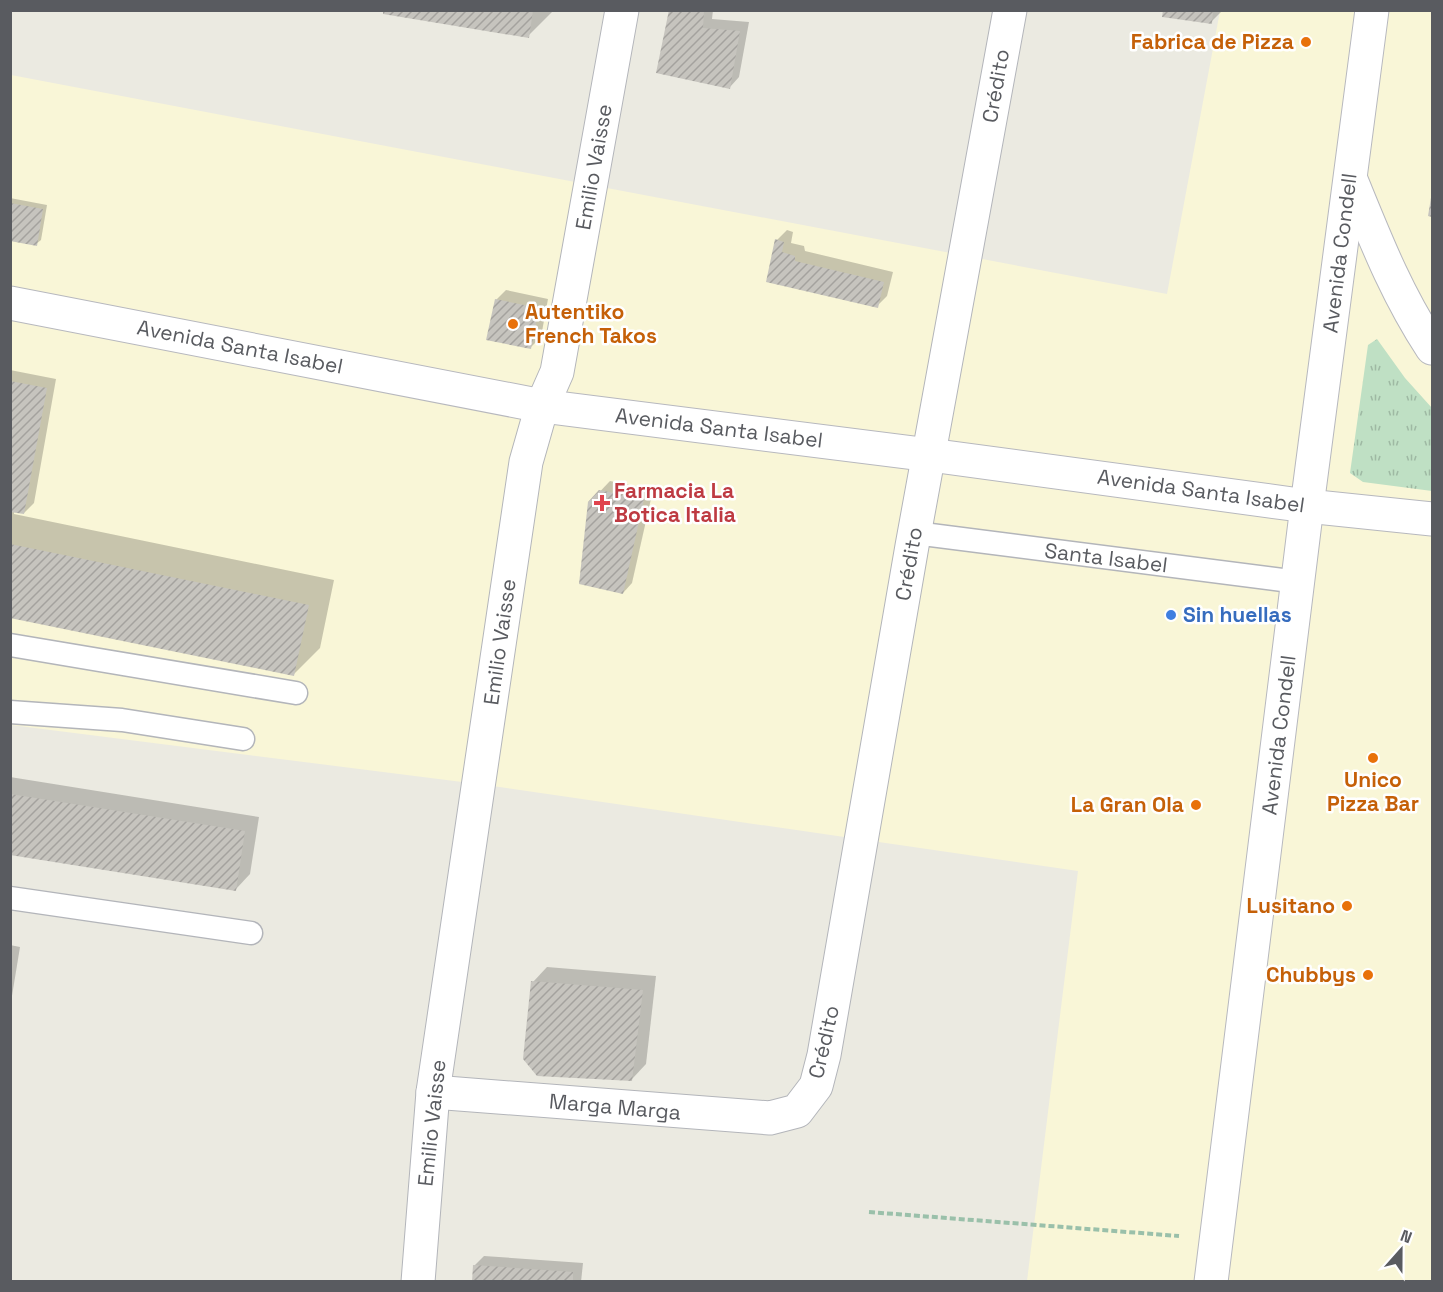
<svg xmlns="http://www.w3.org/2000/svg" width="1443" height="1292" viewBox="0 0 1443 1292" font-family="'Space Grotesk',sans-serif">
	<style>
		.commercial { fill: #f9f6d7 }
		.grass { fill: url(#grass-tufts) }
		.shadow { fill: #0003 }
		.building { fill: url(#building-hatch) }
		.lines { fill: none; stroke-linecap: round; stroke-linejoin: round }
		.lane-casing { stroke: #b3b5ba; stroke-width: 25 }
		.street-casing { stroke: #b3b5ba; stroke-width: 35 }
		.secondary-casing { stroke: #b7b8be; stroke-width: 35 }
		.path { stroke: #9ac0aa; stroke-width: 4; stroke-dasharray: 6 3; stroke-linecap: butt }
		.lane { stroke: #fff; stroke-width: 22 }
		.street { stroke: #fff; stroke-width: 33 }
		.secondary { stroke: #fff; stroke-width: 33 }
		.food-dot { fill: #e8710a; stroke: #fff; stroke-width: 2 }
		.health-dot { fill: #e0444e; stroke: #fff; stroke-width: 2 }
		.shop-dot { fill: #3f7fe0; stroke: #fff; stroke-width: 2 }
		.labels { text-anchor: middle; stroke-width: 5; stroke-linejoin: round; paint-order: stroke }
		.food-label { font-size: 21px; font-weight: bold; fill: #c56008; stroke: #fff; text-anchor: end }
		.street-label { font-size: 21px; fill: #595b60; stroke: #fff }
		.health-label { font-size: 21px; font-weight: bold; fill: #be3a42; stroke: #fff; text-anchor: start }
		.shop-label { font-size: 21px; font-weight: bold; fill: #366cbe; stroke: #fff; text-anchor: start }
	</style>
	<defs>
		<pattern id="grass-tufts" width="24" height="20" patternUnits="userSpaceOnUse" patternTransform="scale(1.5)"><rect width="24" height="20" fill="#bfe0c4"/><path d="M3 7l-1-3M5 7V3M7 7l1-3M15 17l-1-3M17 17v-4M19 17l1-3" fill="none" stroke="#9eb9a3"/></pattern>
		<pattern id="building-hatch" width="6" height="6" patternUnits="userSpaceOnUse" patternTransform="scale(1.5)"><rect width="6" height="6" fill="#c6c4be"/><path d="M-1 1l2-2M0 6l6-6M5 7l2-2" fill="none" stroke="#a4a29e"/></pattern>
	</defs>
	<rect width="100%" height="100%" fill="#ebeae1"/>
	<polygon class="commercial" points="1220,11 1432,11 1432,1281 1027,1281 1078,871 486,785 11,725 11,75 1167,294"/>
	<polygon class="grass" points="1377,339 1405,378 1432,408 1432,491 1363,482 1350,473 1368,345"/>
	<g class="shadow">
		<polygon points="385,10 554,10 528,36"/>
		<polygon points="669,10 713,10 712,19 749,22 739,77 730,87"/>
		<polygon points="1165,10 1223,10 1211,22"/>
		<polygon points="10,198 47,205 41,240 36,244 10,239"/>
		<polygon points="787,230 793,232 791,243 804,246 805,251 893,272 887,296 877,306 767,281 777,240"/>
		<polygon points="506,290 548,299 541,337 531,347 496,300"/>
		<polygon points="10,370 56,379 34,503 24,513 14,511 14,514 334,580 320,648 294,674 10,616"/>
		<polygon points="610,481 653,490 632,583 623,593 589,503"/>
		<polygon points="10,777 259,817 250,874 236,889 10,853"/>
		<polygon points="10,945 20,947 10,1008"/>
		<polygon points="547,967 656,976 646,1064 632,1079 533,982"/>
		<polygon points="484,1256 583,1263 581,1282 473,1282 474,1266"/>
	</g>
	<g class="building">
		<polygon points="383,10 533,10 529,38 383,14"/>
		<polygon points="669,10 704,10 703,28 740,31 730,89 656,73"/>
		<polygon points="1163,10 1213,10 1212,24 1162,17"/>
		<polygon points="1431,198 1432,198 1432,217 1428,216"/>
		<polygon points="10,203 43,209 37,246 10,241"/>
		<polygon points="775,239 784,242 782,252 795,256 795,261 884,282 878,308 766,282"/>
		<polygon points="495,299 539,308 531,349 486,340"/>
		<polygon points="10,381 47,388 24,514 10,512"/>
		<polygon points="599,490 644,499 623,594 579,584 588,502"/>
		<polygon points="10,544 309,605 294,676 10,618"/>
		<polygon points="10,794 245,831 236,891 10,855"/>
		<polygon points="531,981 643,990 632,1081 537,1076 523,1059"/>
		<polygon points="473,1265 573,1272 573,1282 472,1282"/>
	</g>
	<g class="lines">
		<g class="lane-casing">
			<g id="lane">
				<polyline points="915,533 1298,582"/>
				<polyline points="10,645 296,693"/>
				<polyline points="10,712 122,720 243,739"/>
				<polyline points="10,898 251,933"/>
			</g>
		</g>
		<g class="street-casing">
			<g id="street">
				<polyline points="433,1092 770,1118 797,1111 816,1086 824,1055 912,546 1010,10"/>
				<polyline points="418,1282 433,1092 526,462 542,406 557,372 622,10"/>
			</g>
		</g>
		<g class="secondary-casing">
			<g id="secondary">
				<path d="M 1351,180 C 1376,241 1396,293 1432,348"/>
				<polyline points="10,303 542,406 930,455 1307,506 1432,519"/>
				<polyline points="1211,1282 1307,506 1372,10"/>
			</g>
		</g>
		<polyline class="path" points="869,1212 1179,1236"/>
		<use href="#lane" class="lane"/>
		<use href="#street" class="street"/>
		<use href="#secondary" class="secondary"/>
	</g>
	<g class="food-dot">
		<circle cx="1306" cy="42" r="6"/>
		<circle cx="513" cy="324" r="6"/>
		<circle cx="1373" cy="758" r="6"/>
		<circle cx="1196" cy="805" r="6"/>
		<circle cx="1347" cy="906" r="6"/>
		<circle cx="1368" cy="975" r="6"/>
	</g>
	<path class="health-dot" d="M599 494h6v6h6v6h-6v6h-6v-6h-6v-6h6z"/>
	<circle class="shop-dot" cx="1171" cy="615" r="6"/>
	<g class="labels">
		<g class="food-label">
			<text x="1294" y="49">Fabrica de Pizza</text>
			<text x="525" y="319" text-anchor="start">Autentiko<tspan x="525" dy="24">French Takos</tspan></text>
			<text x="1373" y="787" text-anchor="middle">Unico<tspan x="1373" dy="24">Pizza Bar</tspan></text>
			<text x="1184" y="812">La Gran Ola</text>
			<text x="1335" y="913">Lusitano</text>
			<text x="1356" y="982">Chubbys</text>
		</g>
		<g class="street-label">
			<text transform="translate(996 86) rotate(-80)" y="7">Crédito</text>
			<text transform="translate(594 167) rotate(-80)" y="7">Emilio Vaisse</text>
			<text transform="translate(1340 253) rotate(-83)" y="7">Avenida Condell</text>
			<text transform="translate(240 347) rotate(11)" y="7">Avenida Santa Isabel</text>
			<text transform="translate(719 428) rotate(7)" y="7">Avenida Santa Isabel</text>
			<text transform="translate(1201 491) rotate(8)" y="7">Avenida Santa Isabel</text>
			<text transform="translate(1106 558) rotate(7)" y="7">Santa Isabel</text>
			<text transform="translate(909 564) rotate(-80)" y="7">Crédito</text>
			<text transform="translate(500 642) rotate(-82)" y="7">Emilio Vaisse</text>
			<text transform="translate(1279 735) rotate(-83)" y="7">Avenida Condell</text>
			<text transform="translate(824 1042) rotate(-77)" y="7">Crédito</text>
			<text transform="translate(615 1107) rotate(5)" y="7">Marga Marga</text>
			<text transform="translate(432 1123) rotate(-84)" y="7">Emilio Vaisse</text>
		</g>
		<g class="health-label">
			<text x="614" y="498">Farmacia La<tspan x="614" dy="24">Botica Italia</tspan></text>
		</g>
		<g class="shop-label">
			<text x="1183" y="622">Sin huellas</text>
		</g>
	</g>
	<rect width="1443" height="1292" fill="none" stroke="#595b60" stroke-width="24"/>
	<g transform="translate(1401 1250) rotate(21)" stroke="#ffffff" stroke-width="4.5" paint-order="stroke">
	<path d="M0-4.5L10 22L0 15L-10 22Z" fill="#595b60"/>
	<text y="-9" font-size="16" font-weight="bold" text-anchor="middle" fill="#595b60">N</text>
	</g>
</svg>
